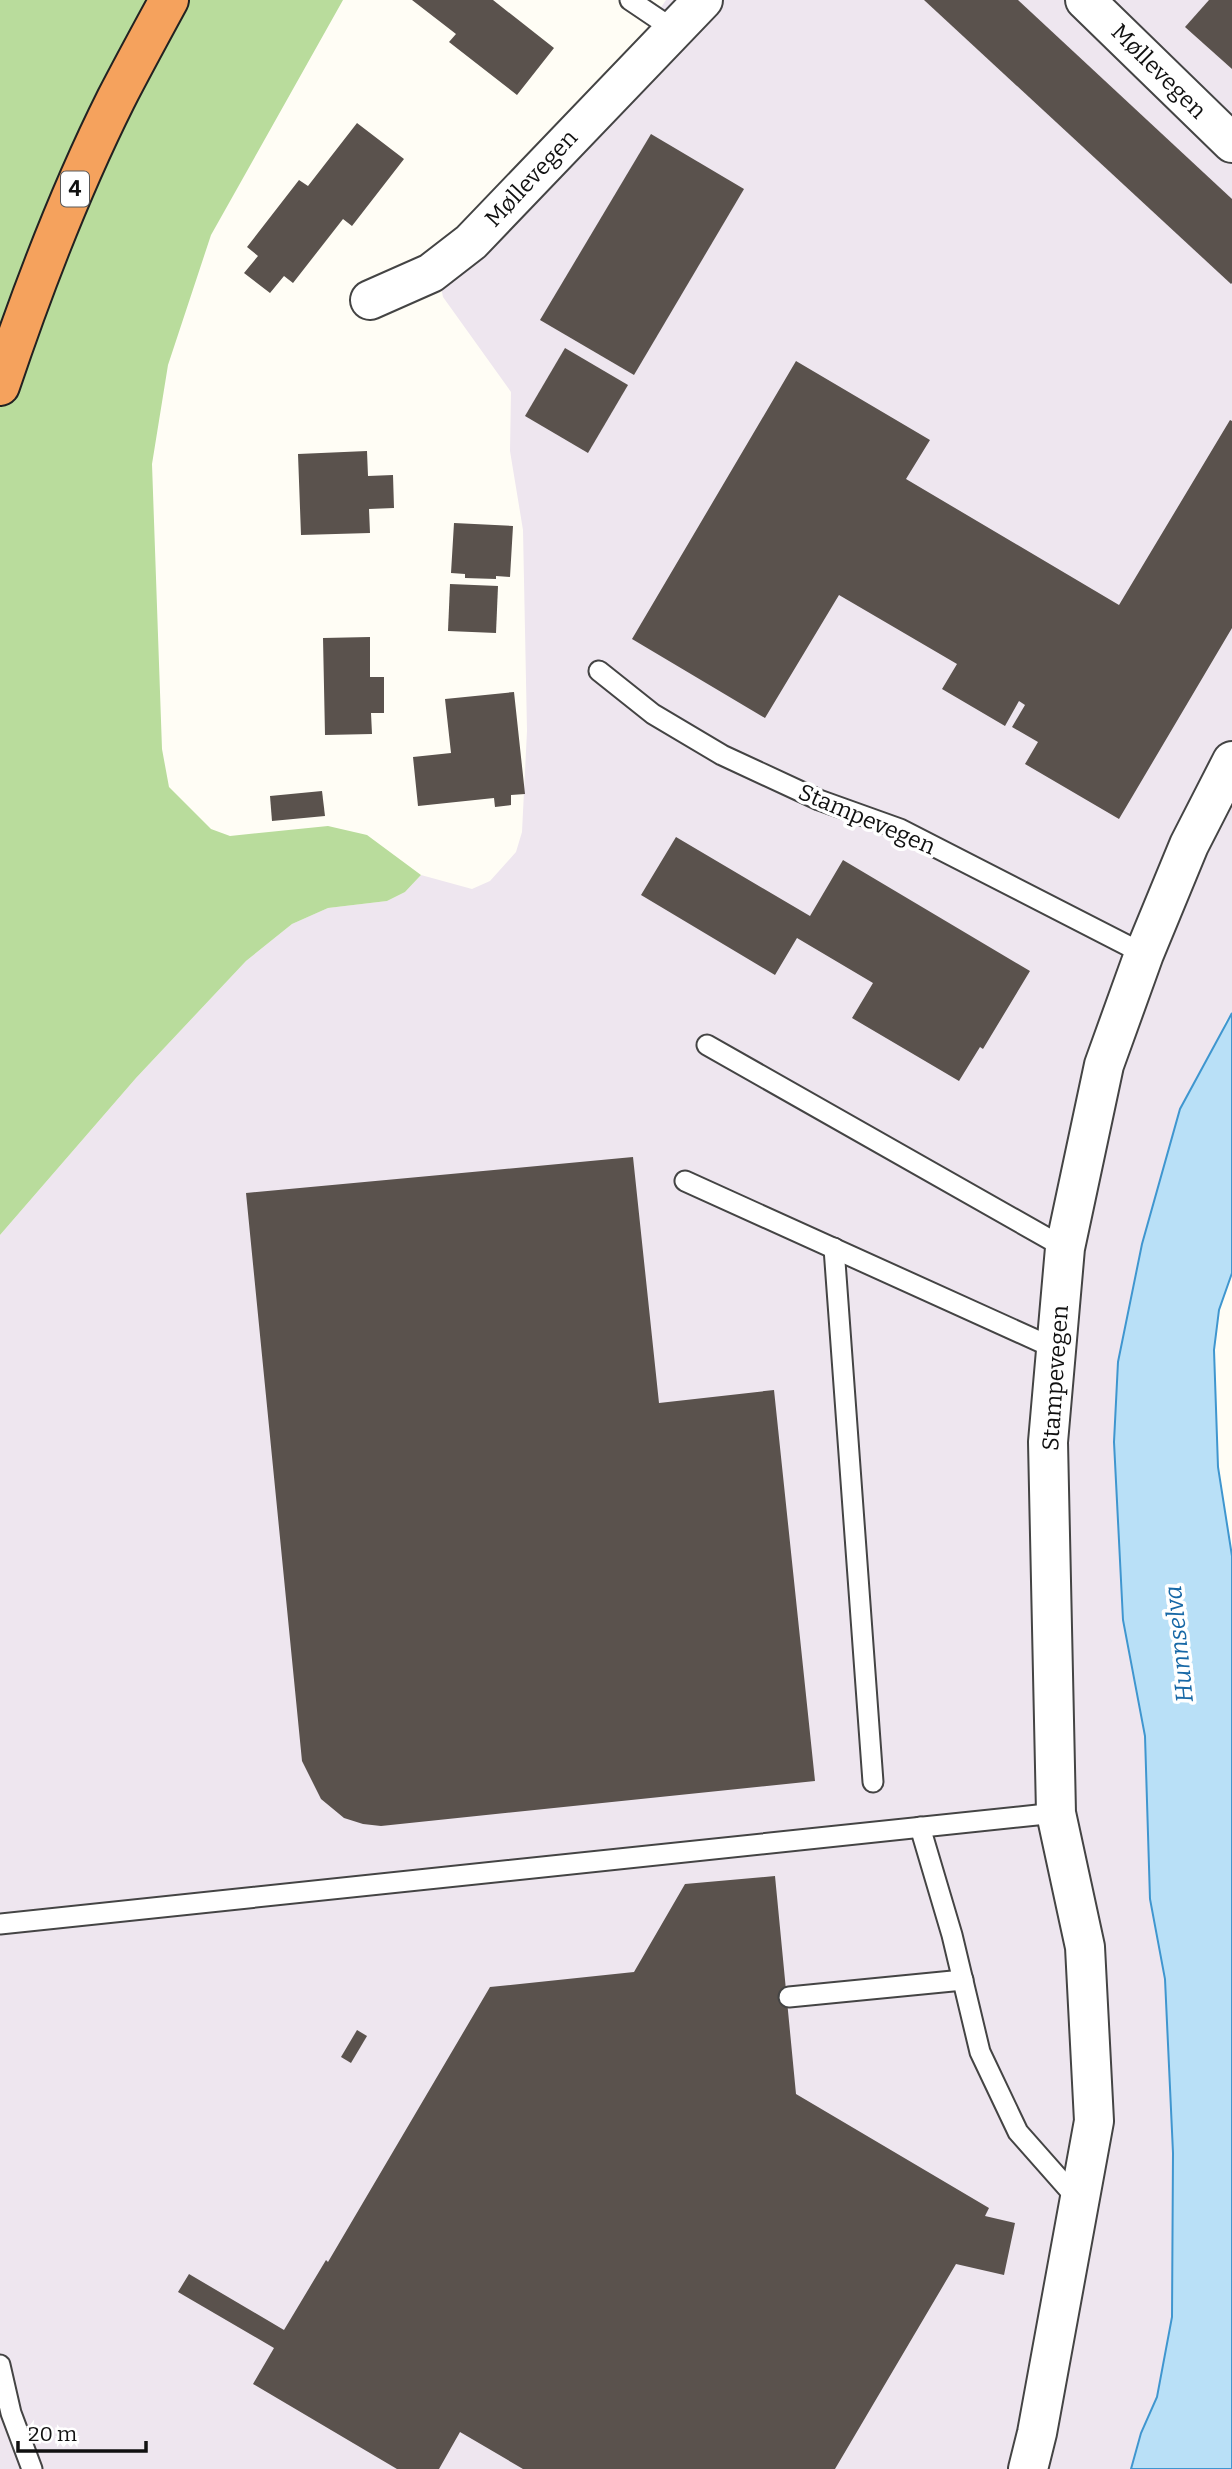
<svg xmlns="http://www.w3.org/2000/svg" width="1232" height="2469" viewBox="0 0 1232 2469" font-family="Bitter,serif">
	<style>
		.industrial { fill: #eee6ef }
		.forest { fill: #b9dc9c }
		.water { fill: #b9e0f7; stroke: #3f96cf; stroke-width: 2 }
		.building { fill: #5a524d }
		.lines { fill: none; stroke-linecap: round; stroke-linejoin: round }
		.lane-casing { stroke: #444; stroke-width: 23 }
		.street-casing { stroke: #444; stroke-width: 42 }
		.highway-casing { stroke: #222; stroke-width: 42 }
		.lane { stroke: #fff; stroke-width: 19 }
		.street { stroke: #fff; stroke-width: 38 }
		.highway { stroke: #f5a25d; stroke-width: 38 }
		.labels { text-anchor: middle; stroke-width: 7; stroke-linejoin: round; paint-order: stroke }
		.shield { fill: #fff; stroke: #585858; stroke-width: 2 }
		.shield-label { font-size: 21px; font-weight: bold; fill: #111 }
		.street-label { font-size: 23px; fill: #111; stroke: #fff }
		.water-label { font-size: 24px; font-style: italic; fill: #1768a6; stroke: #fff }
	</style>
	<rect width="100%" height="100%" fill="#fffdf5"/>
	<polygon class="industrial" points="666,0 1232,0 1232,1013 1225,1022 1142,1244 1118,1362 1114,1442 1123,1620 1145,1736 1150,1899 1165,1979 1173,2153 1172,2317 1157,2397 1141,2433 1131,2469 0,2469 0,1235 136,1078 246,961 292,924 328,908 387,901 405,892 421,875 472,889 490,881 516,852 522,832 527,731 523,530 510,451 511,392 443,297 439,278 643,34"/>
	<polygon class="forest" points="0,0 343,0 211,235 168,365 152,464 162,749 169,787 211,829 230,836 328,826 367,835 421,875 405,892 387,901 328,908 292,924 246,961 136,1078 0,1235"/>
	<polygon class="water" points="1232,1013 1232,1273 1219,1310 1214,1350 1218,1467 1232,1556 1232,2469 1131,2469 1141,2433 1157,2397 1172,2317 1173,2153 1165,1979 1150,1899 1145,1736 1123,1620 1114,1442 1118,1362 1142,1244 1180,1109"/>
	<g class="building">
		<polygon points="412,0 493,0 554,48 517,95 449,42 456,34"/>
		<polygon points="924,0 1018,0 1232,199 1232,283 1231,284"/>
		<polygon points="1209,0 1232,0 1232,69 1185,27"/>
		<polygon points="357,123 404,159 352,226 343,219 293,283 284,276 270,293 244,273 258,256 247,247 299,180 308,186"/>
		<polygon points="651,134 744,189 634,375 540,320"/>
		<polygon points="565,348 628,385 588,453 525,416"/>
		<polygon points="796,361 930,440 906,479 1119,605 1230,420 1232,421 1232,628 1119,819 1025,764 1038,742 1012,727 1025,705 1019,701 1005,726 942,689 957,664 839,595 765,718 632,639"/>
		<polygon points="367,451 368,476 393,475 394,508 369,509 370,533 301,535 298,454"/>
		<polygon points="454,523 513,526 510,577 496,576 496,579 465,578 465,574 451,573"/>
		<polygon points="450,584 498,586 496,633 448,631"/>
		<polygon points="370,637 370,677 384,677 384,713 371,713 372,734 325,735 323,638"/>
		<polygon points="514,692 525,794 511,795 511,805 495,807 494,798 418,806 413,757 451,753 445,699"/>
		<polygon points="322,791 325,816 272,821 270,796"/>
		<polygon points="676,837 810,916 843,860 1030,971 983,1049 980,1047 959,1081 852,1018 873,983 797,938 775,975 641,895"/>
		<polygon points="633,1157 659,1403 774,1390 815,1781 381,1826 363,1824 344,1818 321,1799 302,1761 246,1193"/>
		<polygon points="775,1876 796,2094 989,2208 985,2216 1015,2223 1004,2275 956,2264 835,2469 523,2469 460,2432 439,2469 397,2469 253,2384 274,2348 178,2292 189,2274 284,2330 326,2260 328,2262 490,1987 634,1972 685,1884"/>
		<polygon points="357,2030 367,2036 351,2063 341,2057"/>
	</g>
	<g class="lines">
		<g class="lane-casing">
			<g id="lane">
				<polyline points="630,0 673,29"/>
				<polyline points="599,671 653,714 722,755 819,800 900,829 1144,954"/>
				<polyline points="707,1045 1065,1248"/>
				<polyline points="685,1181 1056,1349"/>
				<polyline points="834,1248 873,1782"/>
				<polyline points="920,1827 952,1935 980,2052 1018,2132 1079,2201"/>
				<polyline points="0,1924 1056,1813"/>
				<polyline points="789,1997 963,1980"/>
				<polyline points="0,2365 11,2413 32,2469"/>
			</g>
		</g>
		<g class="street-casing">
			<g id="street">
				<polyline points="1085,0 1232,143"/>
				<polyline points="370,300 431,273 471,242 703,0"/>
				<polyline points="1028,2469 1037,2433 1094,2121 1085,1947 1056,1813 1048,1442 1065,1248 1104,1065 1144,954 1189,845 1232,761"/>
			</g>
		</g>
		<g class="highway-casing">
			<path id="highway" d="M 0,386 C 33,288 70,191 116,99 C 133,66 151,33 169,0"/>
		</g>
		<use href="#lane" class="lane"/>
		<use href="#street" class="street"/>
		<use href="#highway" class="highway"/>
	</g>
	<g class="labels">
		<rect class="shield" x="61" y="171.5" width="28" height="35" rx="5"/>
		<g class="shield-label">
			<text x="75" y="196">4</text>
		</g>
		<g class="street-label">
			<text transform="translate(1159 71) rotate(45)" y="8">Møllevegen</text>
			<text transform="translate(531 178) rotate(-47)" y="8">Møllevegen</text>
			<text transform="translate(867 819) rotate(23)" y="8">Stampevegen</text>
			<text transform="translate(1055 1378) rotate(-86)" y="8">Stampevegen</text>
		</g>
		<g class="water-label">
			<text transform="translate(1179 1644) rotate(-96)" y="8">Hunnselva</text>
		</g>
	</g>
	<path d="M18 2441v10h128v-10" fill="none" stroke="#111111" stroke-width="3.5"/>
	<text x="28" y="2441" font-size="21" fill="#111111" stroke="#ffffff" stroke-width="5" paint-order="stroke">20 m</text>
</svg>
